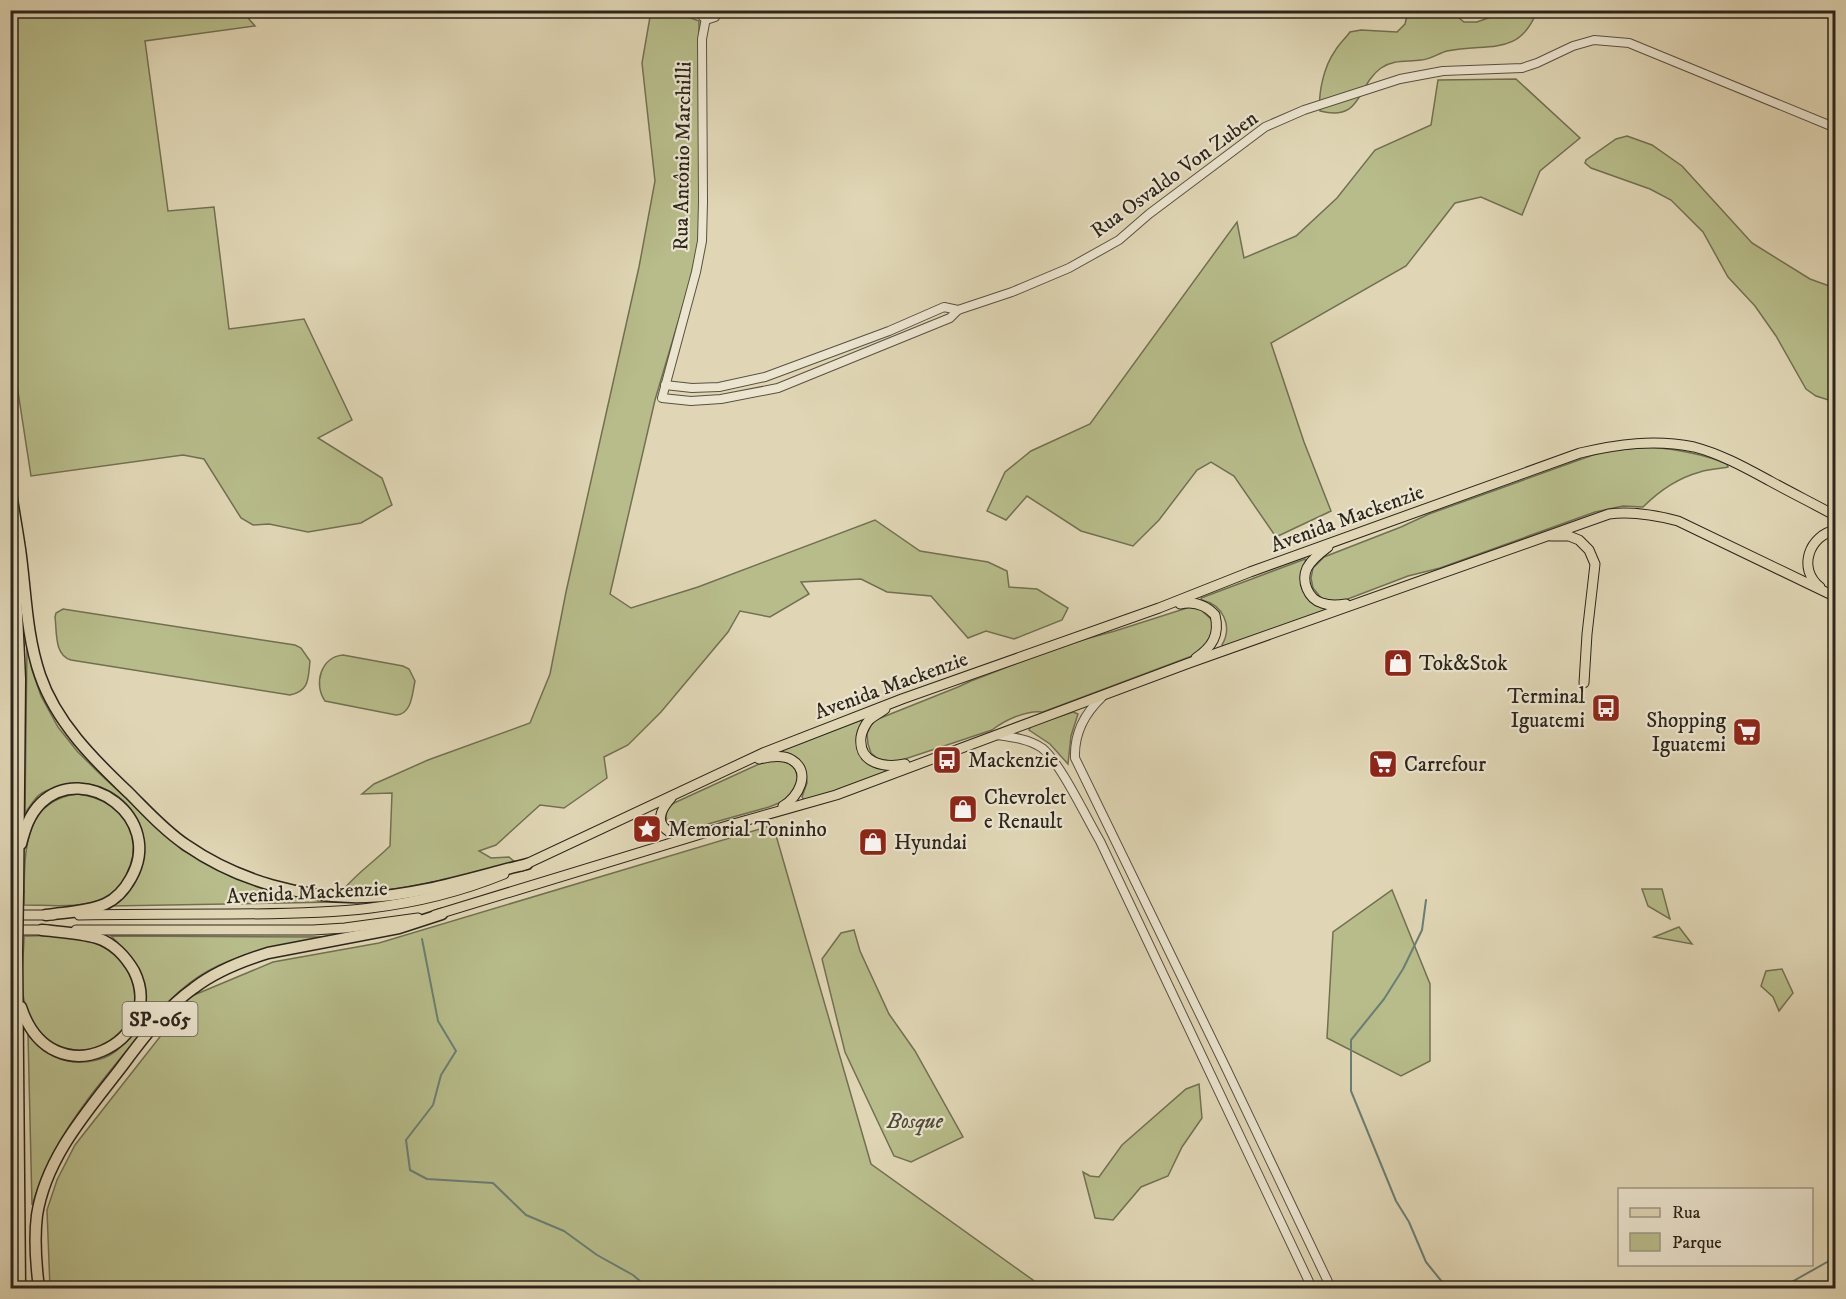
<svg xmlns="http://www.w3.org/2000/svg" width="1846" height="1299" viewBox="0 0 1846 1299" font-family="'IM FELL DW Pica',serif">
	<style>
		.green { fill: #b7bc8a; stroke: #727052; stroke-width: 1.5 }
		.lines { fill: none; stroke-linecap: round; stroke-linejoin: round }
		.stream { stroke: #6a7e74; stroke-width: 2 }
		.minor-casing { stroke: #595142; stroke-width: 10 }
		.major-casing { stroke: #2c251b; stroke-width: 11 }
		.highway-casing { stroke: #2c251b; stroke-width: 13 }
		.minor { stroke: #ebe4cf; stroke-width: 8 }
		.major { stroke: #e0d6b5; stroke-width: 9 }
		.highway { stroke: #e0d6b5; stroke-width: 10 }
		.highway-bridge-casing { stroke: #2c251b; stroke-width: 13; stroke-linecap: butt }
		.highway-bridge { stroke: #e0d6b5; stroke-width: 10 }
		.labels { text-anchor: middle; stroke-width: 4.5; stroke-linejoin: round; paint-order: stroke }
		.shield { fill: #ebe4cf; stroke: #655e51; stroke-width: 1.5 }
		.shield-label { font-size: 20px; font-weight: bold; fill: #2c251b }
		.street-label { font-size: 21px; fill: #2c251b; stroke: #ebe4cf }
		.poi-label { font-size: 21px; fill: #2c251b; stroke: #ebe4cf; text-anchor: start }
		.park-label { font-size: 21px; font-style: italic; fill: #4f4b37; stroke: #ebe4cf }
	</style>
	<rect width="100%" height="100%" fill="#e0d6b5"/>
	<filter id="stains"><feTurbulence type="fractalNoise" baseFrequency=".00333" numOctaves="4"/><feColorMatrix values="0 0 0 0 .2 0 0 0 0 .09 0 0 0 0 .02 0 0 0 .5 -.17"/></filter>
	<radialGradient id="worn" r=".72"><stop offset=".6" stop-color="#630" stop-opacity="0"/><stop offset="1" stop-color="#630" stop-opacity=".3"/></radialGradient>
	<g class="green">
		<polygon points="10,11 242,11 255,26 145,41 168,211 214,207 229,329 304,319 352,420 318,438 382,478 392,505 361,523 308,532 269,524 253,525 241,518 204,459 183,455 31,476 10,340"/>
		<path d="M 651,11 L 672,11 L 699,21 L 699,241 L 689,285 L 655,400 L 610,594 L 631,608 L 698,587 L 875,520 L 920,551 L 988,562 L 1007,571 L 1009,587 L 1037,589 L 1068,608 L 1062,620 L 1014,639 L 986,631 L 968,638 L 931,596 L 887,592 L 861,579 L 801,582 L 809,594 L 770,617 L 740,611 L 728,632 L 661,712 L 628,745 L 604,757 L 607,778 L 564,808 L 540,805 L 496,845 L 479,851 L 491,858 L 509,857 L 516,863 L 444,880 L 352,897 L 344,889 C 358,872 375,861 390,846 L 392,793 L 362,794 L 374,784 L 428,760 L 530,723 L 550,674 L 566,592 L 639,267 L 655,181 L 642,63 Z"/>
		<path d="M 1408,11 L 1451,11 L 1464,22 L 1477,22 L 1488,18 L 1498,11 L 1537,11 C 1519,58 1487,42 1447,51 C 1439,53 1430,60 1421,60 C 1407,62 1394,59 1381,68 C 1356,86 1363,122 1320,111 C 1318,93 1324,66 1335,51 C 1339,44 1345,39 1350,32 L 1361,30 L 1397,32 L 1405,24 Z"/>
		<polygon points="1516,79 1580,138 1540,171 1522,215 1481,197 1455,203 1406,266 1271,343 1304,442 1331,511 1276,537 1234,476 1211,462 1197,470 1159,520 1133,546 1081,531 1027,496 1006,520 987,511 1005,472 1031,451 1090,424 1237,222 1244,258 1296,236 1337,198 1375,150 1431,125 1438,80"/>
		<polygon points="1627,136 1652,145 1682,166 1752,243 1810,279 1835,288 1835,337 1831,341 1835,350 1835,402 1816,396 1806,389 1776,336 1755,306 1728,277 1703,232 1671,200 1650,189 1591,168 1585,163 1586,160 1616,139"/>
		<path d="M 1648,447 C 1676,449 1701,453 1727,464 L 1728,467 C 1719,469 1709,469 1700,472 C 1678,478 1659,491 1643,507 L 1623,506 L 1595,512 L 1440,568 L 1408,576 L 1340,602 L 1322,599 L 1313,588 L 1311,578 L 1313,568 L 1324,557 L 1401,527 L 1429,514 L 1593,455 L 1606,451 Z"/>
		<path d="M 1305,559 L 1306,563 L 1301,578 L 1329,611 L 1224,649 L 1222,645 C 1233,626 1223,605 1202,600 L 1201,598 Z"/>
		<polygon points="10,600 13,694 11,893 10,893"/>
		<path d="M 1190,607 L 1199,608 L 1213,621 L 1213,640 L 1192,656 L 1043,712 C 1026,710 1005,720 992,730 L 896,762 L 878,759 L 871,753 L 868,744 L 867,734 L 871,725 L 878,719 L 958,687 L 971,681 L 1067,644 L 1115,631 Z"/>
		<path d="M 63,609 L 295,645 L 301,648 L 310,661 C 308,678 310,691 290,695 L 71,660 C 54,655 57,632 55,617 L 56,613 Z"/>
		<path d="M 27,644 L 32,670 L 41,696 L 58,727 L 77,751 L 100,774 L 182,850 L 232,877 L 288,895 L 339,902 L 111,906 C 180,861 131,767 61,786 C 54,788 45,790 39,795 C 34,799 29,808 25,813 Z"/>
		<path d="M 343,655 L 403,666 L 409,669 L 415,681 C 412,694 412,714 396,715 L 325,701 C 313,684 321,657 343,655 Z"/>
		<polygon points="1073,712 1078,714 1071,736 1068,764 1050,744 1029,730 1031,726"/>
		<polygon points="861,720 863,724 860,729 871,765 885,769 885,772 835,791 804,800 802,797 807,783 806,772 781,750"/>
		<path d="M 773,760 C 793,762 798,766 798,787 L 784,801 L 769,807 L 683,831 L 669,826 C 664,817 666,809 674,803 L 759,764 Z"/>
		<path d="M 78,794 C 118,800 146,829 128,871 C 124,882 117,893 105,898 C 81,909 50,905 24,905 C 25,861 19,800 78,794 Z"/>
		<polygon points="773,825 871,1164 1044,1288 50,1288 47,1210 57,1180 75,1145 170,1024 179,1015 175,1003 273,962 379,943"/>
		<polygon points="1642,889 1662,889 1670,919 1648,906"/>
		<polygon points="1392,890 1430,984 1430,1061 1401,1076 1327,1038 1333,932"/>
		<polygon points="1679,927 1692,944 1654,937"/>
		<polygon points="854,930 860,951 889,1014 915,1051 963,1137 911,1162 894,1156 845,1052 822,959 841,933"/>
		<path d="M 24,936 C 44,936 64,934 83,939 C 105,945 123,957 131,978 C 156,1048 48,1085 25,1004 C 19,983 24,957 24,936 Z"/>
		<path d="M 111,936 L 331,937 C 289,944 246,950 208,971 C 177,988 155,1016 133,1043 C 105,1077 76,1111 55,1150 C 45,1167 39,1186 32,1205 L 28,1035 C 37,1045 48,1055 61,1059 C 81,1066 112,1061 124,1042 C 129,1035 132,1024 135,1016 C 140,1004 146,994 143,981 C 138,962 124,949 111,936 Z"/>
		<polygon points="1782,969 1793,993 1779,1011 1773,997 1761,986 1766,971"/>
		<polygon points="1199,1084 1202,1118 1182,1147 1168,1176 1141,1187 1113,1220 1095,1218 1083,1172 1090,1176 1099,1177 1122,1145 1186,1089"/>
		<rect x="10" y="1109" width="2" height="179"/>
	</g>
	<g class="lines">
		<g class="stream">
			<polyline points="1426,900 1422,930 1403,969 1384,999 1351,1040 1351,1091 1396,1201 1409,1222 1426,1262 1447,1288"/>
			<polyline points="422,939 438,1021 456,1051 441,1075 433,1105 406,1140 410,1170 427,1179 493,1183 526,1215 564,1231 597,1255 633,1275 648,1288"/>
			<polyline points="1781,1288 1836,1257"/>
		</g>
		<g class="minor-casing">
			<g id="minor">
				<polyline points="699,10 703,17 709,19 715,17 719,10"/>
				<polyline points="706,18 702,39 703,202 702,241 696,272 662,398 691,401 721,399 778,388 950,318 958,310 1012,292 1069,268 1119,240 1149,214 1265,127 1304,110 1400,79 1443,71 1522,68 1537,63 1573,46 1594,40 1629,43 1836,128"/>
				<polyline points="665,385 692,388 719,387 765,377 889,331 944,307 958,310"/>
				<path d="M 1102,697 C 1084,714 1074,733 1075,758 L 1226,1068 L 1331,1288"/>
				<path d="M 997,735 C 1012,737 1029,739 1042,748 C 1060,762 1087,819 1100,841 L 1312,1288"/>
			</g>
		</g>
		<g class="major-casing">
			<g id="major">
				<polyline points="1551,536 1569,536 1579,540 1589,550 1595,564 1587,634 1584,683"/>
				<path d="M 1328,547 C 1320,553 1312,559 1307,568 C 1301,581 1308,599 1322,603 C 1330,606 1339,605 1346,604"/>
				<path d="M 1820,587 C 1797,569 1809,535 1836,530"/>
				<path d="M 1180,604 C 1194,601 1205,604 1215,615 C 1220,635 1212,647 1196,658"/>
				<path d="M 885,709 C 880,713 873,716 869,720 C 865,725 862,731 861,737 C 858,764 885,768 905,764"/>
				<path d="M 759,759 C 769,757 783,754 792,760 C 812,772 798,798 783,806"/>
				<path d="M 671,798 C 652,819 660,832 685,837"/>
				<path d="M 522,866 L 763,753 L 902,699 L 1159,608 L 1250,572 L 1580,453 C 1618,444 1655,439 1694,447 C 1721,454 1746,468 1770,481 C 1792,493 1814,504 1836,516"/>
				<polyline points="10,915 53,915"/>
				<path d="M 79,915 C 129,914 180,914 230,914 C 328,914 411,912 504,874"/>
				<path d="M 435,915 L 730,825 L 836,795 L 1189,663 L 1609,514 C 1633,511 1655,515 1678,521 L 1836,597"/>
				<polyline points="10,930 47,930"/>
				<polyline points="76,930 313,930 345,928 418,918"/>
			</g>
		</g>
		<g class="highway-casing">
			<g id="highway">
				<path d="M 10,486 C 13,507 17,528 20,549 C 26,591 26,634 40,675 C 56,722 93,759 129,793 C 147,811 165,831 186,845 C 238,881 303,899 366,897 C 417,896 477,876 527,864"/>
				<polyline points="15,570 20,679 18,891"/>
				<path d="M 21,844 C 25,829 29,815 41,803 C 85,761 165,818 131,878 C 125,889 116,899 105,904 C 87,912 65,912 46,915"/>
				<polyline points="17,951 20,1288"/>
				<path d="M 21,1007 C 52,1102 169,1041 134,971 C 126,957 113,943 97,938 C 80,933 60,932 42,930"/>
				<path d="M 39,1288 C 36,1265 34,1239 37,1215 C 46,1158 86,1113 120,1069 C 142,1040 164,1009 194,988 C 216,971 242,961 268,953 L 399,928 L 442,914"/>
			</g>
		</g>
		<use href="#minor" class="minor"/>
		<use href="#major" class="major"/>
		<use href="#highway" class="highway"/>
		<g class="highway-bridge-casing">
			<polyline id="highway-bridge" points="17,951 18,891"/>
		</g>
		<use href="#highway-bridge" class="highway-bridge"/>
	</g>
	<defs>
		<g id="shop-square" transform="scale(1.5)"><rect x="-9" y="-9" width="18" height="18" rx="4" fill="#8f2418" stroke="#ebe4cf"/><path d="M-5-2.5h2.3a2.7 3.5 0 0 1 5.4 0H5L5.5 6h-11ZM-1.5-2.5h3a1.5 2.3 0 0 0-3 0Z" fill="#fff"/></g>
		<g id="bus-square" transform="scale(1.5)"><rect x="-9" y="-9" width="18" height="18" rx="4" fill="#8f2418" stroke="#ebe4cf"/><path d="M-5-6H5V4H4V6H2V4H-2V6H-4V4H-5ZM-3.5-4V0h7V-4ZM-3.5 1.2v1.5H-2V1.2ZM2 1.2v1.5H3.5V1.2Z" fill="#fff"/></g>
		<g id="supermarket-square" transform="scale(1.5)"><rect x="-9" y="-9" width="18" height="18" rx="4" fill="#8f2418" stroke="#ebe4cf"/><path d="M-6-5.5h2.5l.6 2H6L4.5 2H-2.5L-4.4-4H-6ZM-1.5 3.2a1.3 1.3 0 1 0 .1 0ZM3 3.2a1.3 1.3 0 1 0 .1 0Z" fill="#fff"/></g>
		<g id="sight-square" transform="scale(1.5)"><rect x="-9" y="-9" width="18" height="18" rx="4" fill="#8f2418" stroke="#ebe4cf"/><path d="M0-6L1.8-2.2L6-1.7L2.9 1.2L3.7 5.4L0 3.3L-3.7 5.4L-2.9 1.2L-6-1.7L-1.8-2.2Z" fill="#fff"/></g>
	</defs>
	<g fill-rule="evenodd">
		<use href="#shop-square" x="1398" y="663"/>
		<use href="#bus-square" x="1606" y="708"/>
		<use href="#supermarket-square" x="1747" y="732"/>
		<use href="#bus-square" x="947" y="760"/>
		<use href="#supermarket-square" x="1383" y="764"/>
		<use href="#shop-square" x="963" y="809"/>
		<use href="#sight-square" x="647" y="829"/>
		<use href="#shop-square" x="873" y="842"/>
	</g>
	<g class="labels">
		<rect class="shield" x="122.5" y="1002" width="75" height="34" rx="4.5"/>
		<g class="shield-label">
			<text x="160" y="1026">SP-065</text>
		</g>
		<g class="street-label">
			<text transform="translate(682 156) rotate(-89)" y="7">Rua Antônio Marchilli</text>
			<text transform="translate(1174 174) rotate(-36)" y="7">Rua Osvaldo Von Zuben</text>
			<text transform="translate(1347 518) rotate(-20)" y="7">Avenida Mackenzie</text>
			<text transform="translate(891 685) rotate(-20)" y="7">Avenida Mackenzie</text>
			<text transform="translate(307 892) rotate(-3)" y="7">Avenida Mackenzie</text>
		</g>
		<g class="poi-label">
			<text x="1419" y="670">Tok&amp;Stok</text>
			<text x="1585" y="703" text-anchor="end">Terminal<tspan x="1585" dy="24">Iguatemi</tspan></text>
			<text x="1726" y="727" text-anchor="end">Shopping<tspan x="1726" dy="24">Iguatemi</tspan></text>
			<text x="968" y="767">Mackenzie</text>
			<text x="1404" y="771">Carrefour</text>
			<text x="984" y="804">Chevrolet<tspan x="984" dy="24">e Renault</tspan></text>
			<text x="668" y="836">Memorial Toninho</text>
			<text x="894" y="849">Hyundai</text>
		</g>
		<g class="park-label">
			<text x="915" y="1128">Bosque</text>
		</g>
	</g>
	<rect width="1846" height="1299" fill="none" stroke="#e0d6b5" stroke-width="36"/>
	<rect x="12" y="12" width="1822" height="1275" fill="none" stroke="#2c251b" stroke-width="3"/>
	<rect x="18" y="18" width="1810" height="1263" fill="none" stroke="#2c251b" stroke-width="1.5"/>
	<rect x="1618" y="1188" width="195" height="78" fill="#ebe4cf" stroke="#9f9887" stroke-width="1.5"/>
	<rect x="1630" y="1208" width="30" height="9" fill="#e0d6b5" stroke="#9f9887" stroke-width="1.5"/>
	<text x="1672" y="1218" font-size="18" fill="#2c251b">Rua</text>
	<rect x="1630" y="1233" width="30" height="18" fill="#b7bc8a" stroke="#9f9887" stroke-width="1.5"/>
	<text x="1672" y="1248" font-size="18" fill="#2c251b">Parque</text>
	<rect width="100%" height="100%" filter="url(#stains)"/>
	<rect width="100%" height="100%" fill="url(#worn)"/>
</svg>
